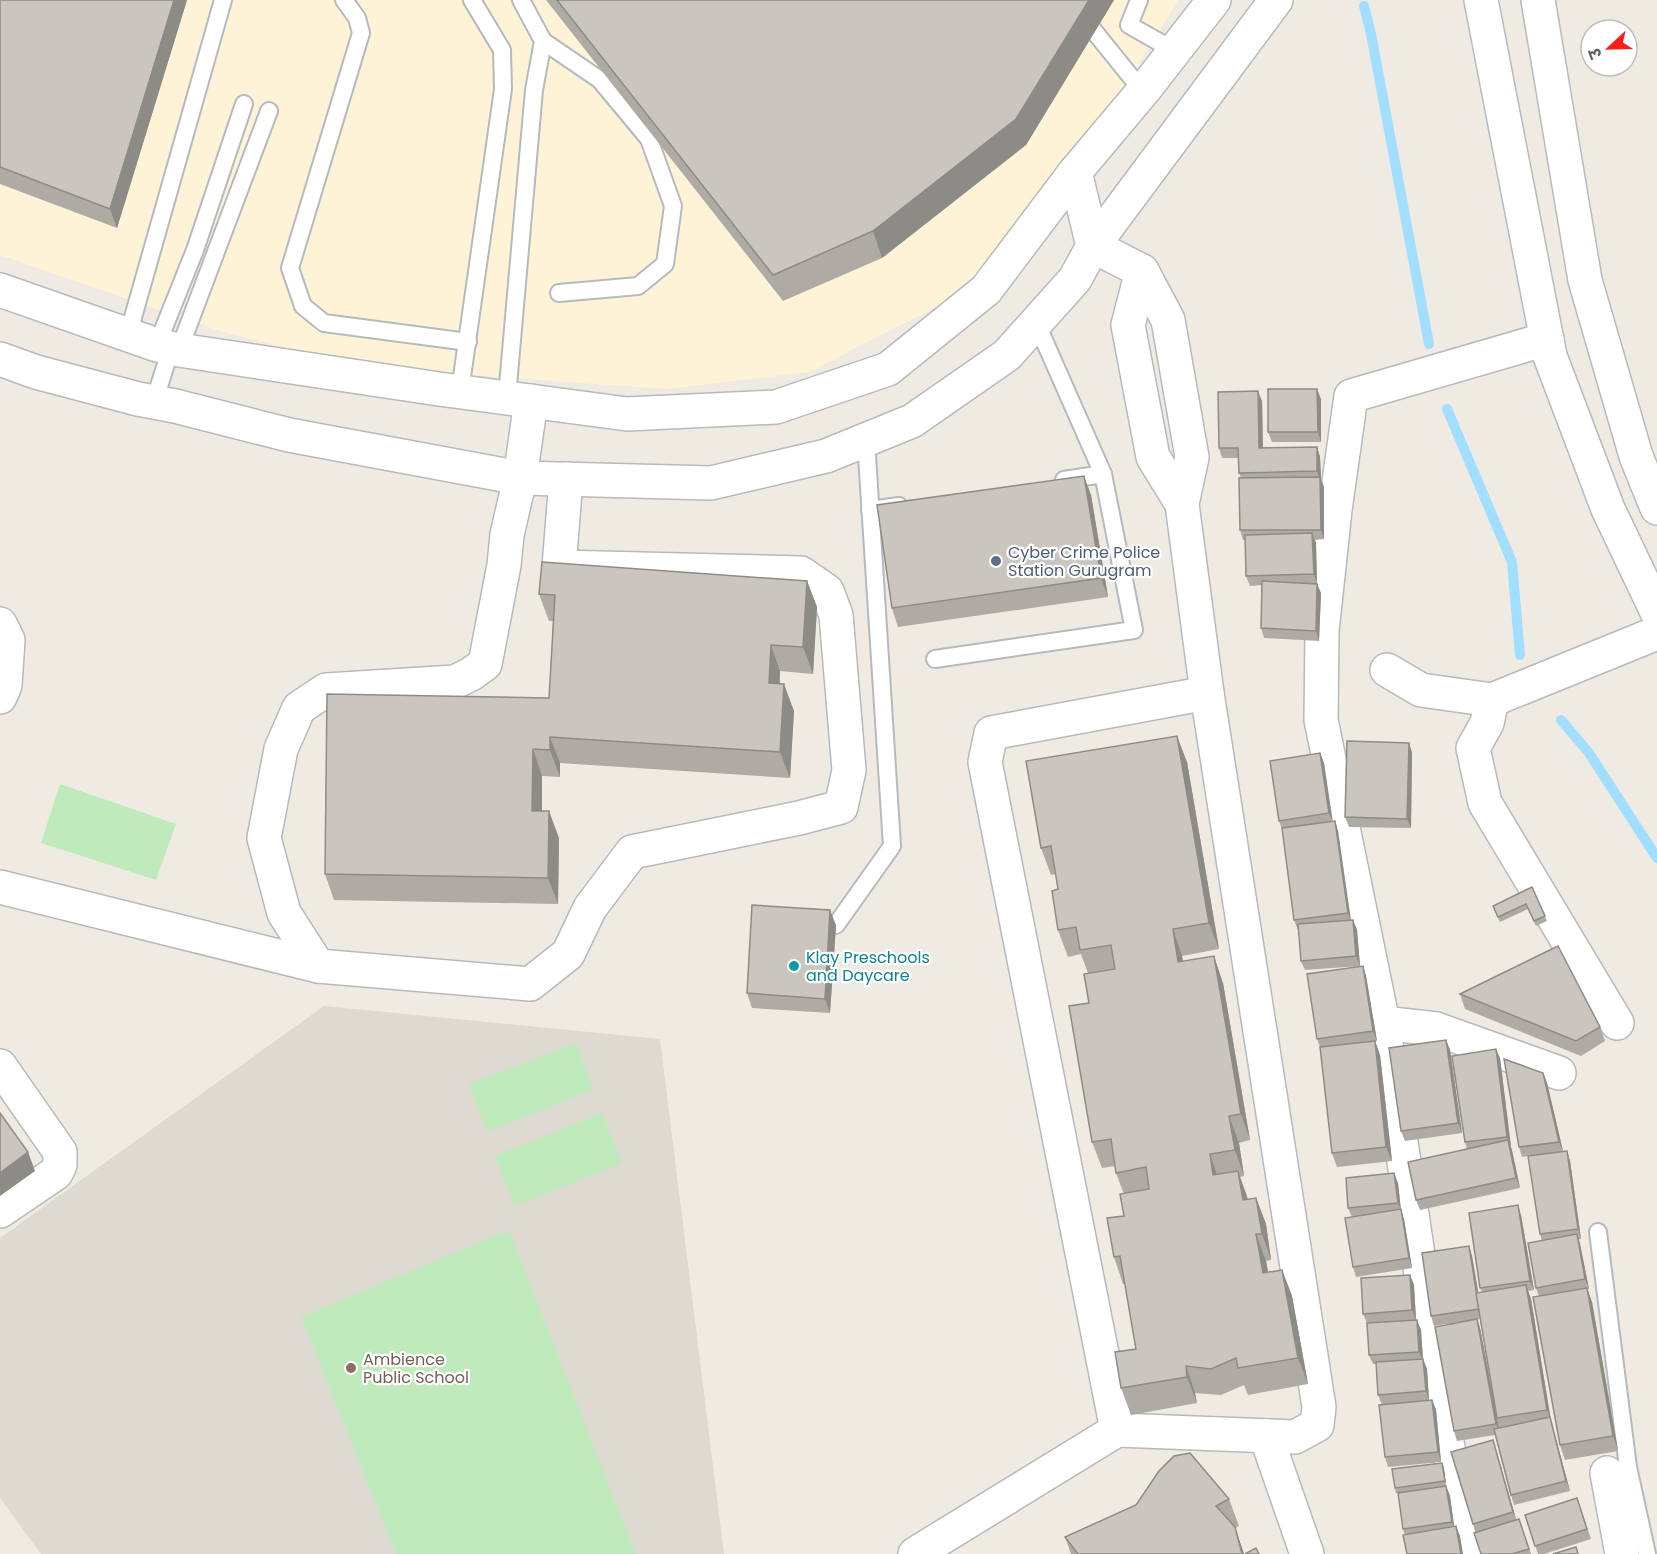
<svg xmlns="http://www.w3.org/2000/svg" width="1657" height="1554" viewBox="0 0 1657 1554" font-family="Poppins,'Noto Sans Devanagari',sans-serif">
	<style>
		.commercial { fill: #fff3d7 }
		.education { fill: #dfdad1 }
		.green { fill: #bfeabc }
		.lines { fill: none; stroke-linecap: round; stroke-linejoin: round }
		.stream { stroke: #a2deff; stroke-width: 10 }
		.lane-casing { stroke: #b5babe; stroke-width: 20 }
		.street-casing { stroke: #b5babe; stroke-width: 36 }
		.secondary-casing { stroke: #b6bbc0; stroke-width: 36 }
		.lane { stroke: #fff; stroke-width: 16 }
		.street { stroke: #fff; stroke-width: 33 }
		.secondary { stroke: #fff; stroke-width: 33 }
		.wall { fill: #aeaaa4; fill-rule: evenodd }
		.shaded-wall { fill: #8d8b86 }
		.building { fill: #cac6bf; stroke: #8d8b86; stroke-width: 1.5 }
		.service-dot { fill: #5c6f8a; stroke: #fff; stroke-width: 2 }
		.culture-dot { fill: #0f9aa8; stroke: #fff; stroke-width: 2 }
		.education-dot { fill: #8d6e63; stroke: #fff; stroke-width: 2 }
		.labels { text-anchor: middle; stroke-width: 4.5; stroke-linejoin: round; paint-order: stroke }
		.service-label { font-size: 16px; fill: #4e5e75; stroke: #fff; text-anchor: start }
		.culture-label { font-size: 16px; fill: #0d838f; stroke: #fff; text-anchor: start }
		.education-label { font-size: 16px; fill: #785e54; stroke: #fff; text-anchor: start }
	</style>
	<rect width="100%" height="100%" fill="#efebe2"/>
	<polygon class="commercial" points="0,0 1178,0 1085,152 963,293 809,372 667,389 467,375 341,362 220,331 0,255"/>
	<polygon class="education" points="324,1006 660,1039 724,1554 41,1554 0,1498 0,1238"/>
	<g class="green">
		<polygon points="60,784 176,824 156,880 41,843"/>
		<polygon points="576,1043 594,1089 487,1132 469,1084"/>
		<polygon points="602,1113 622,1163 515,1206 494,1156"/>
		<polygon points="509,1230 636,1554 396,1554 301,1317"/>
	</g>
	<g class="lines">
		<g class="stream">
			<polyline points="1364,6 1371,34 1429,344"/>
			<polyline points="1447,409 1512,562 1520,655"/>
			<polyline points="1561,720 1589,753 1657,858"/>
		</g>
		<g class="lane-casing">
			<g id="lane">
				<polyline points="344,0 357,18 361,33 290,268 303,306 324,323 468,342"/>
				<polyline points="1069,0 1131,77 1144,90"/>
				<polyline points="1139,0 1129,25 1175,51"/>
				<polyline points="543,41 600,80 649,139 673,206 665,264 638,286 559,293"/>
				<polyline points="1036,322 1103,474"/>
				<polyline points="128,335 223,0"/>
				<polyline points="157,345 195,250 244,104"/>
				<polyline points="179,350 269,111"/>
				<polyline points="460,391 503,89 502,50 472,0"/>
				<polyline points="507,397 534,90 543,41 521,0"/>
				<polyline points="154,402 171,348"/>
				<polyline points="870,510 899,506"/>
				<polyline points="935,659 1134,630 1103,474 1064,480"/>
				<polyline points="836,925 892,846 866,440"/>
				<polyline points="1598,1232 1628,1467 1647,1554"/>
			</g>
		</g>
		<g class="street-casing">
			<g id="street">
				<polyline points="1142,271 1128,325 1153,457 1182,504"/>
				<polyline points="0,290 157,345 179,350 439,389 627,414 776,407 888,369 986,290 1075,172 1144,90 1214,0"/>
				<polyline points="0,359 36,372 138,399 175,406 289,435 520,478 711,483 826,456 912,421 1007,355 1075,279 1093,246 1276,0"/>
				<polyline points="0,624 8,640 5,685 0,697"/>
				<polyline points="1387,670 1421,690 1492,700 1657,633"/>
				<polyline points="1492,700 1487,723 1473,748 1485,803 1617,1023"/>
				<polyline points="0,887 318,966 530,984 568,954 590,908 632,852 799,818 841,807 849,770 836,615 827,591 801,573 559,567 566,479"/>
				<polyline points="318,966 284,913 264,838 281,749 299,708 326,690 455,682 471,674 485,664 504,565 507,535 520,478 531,401"/>
				<polyline points="1383,1023 1436,1029 1559,1073"/>
				<polyline points="0,1066 60,1152 60,1165 56,1173 0,1211"/>
				<polyline points="1117,1430 985,762 991,733 1207,693"/>
				<polyline points="1266,1436 1307,1554"/>
				<polyline points="1607,1473 1622,1554"/>
				<polyline points="915,1554 1117,1430 1295,1437 1317,1425 1319,1407 1207,693 1182,504 1192,457 1168,320 1142,271 1093,246 1075,172"/>
				<polyline points="1470,1554 1445,1433 1383,1023 1321,720 1322,631 1335,510 1351,396 1547,339"/>
			</g>
		</g>
		<g class="secondary-casing">
			<g id="secondary">
				<polyline points="1481,0 1550,356 1608,509 1657,612"/>
				<polyline points="1538,0 1585,280 1636,456 1657,508"/>
			</g>
		</g>
		<use href="#lane" class="lane"/>
		<use href="#street" class="street"/>
		<use href="#secondary" class="secondary"/>
	</g>
	<g class="wall">
		<polygon points="0,0 187,0 117,228 0,184"/>
		<polygon points="546,0 1114,0 1026,145 882,258 783,301"/>
		<polygon points="1321,399 1321,442 1272,442 1268,432"/>
		<polygon points="1262,401 1263,448 1317,447 1320,457 1321,479 1324,487 1324,539 1315,540 1316,543 1317,584 1321,593 1319,641 1264,638 1261,628 1262,585 1250,586 1246,576 1245,540 1243,540 1240,530 1241,478 1239,473 1238,458 1222,458 1219,448"/>
		<polygon points="1091,495 1108,597 898,627 892,608"/>
		<polygon points="807,581 817,607 813,674 780,671 780,684 794,711 790,778 560,763 560,777 542,776 542,811 559,838 558,904 334,900 325,874 549,698 553,621 549,621 539,594"/>
		<polygon points="1409,743 1412,753 1411,828 1349,827 1345,817"/>
		<polygon points="1320,753 1324,763 1332,822 1335,821 1338,831 1351,920 1353,920 1357,930 1360,966 1305,970 1301,961 1299,930 1298,930 1294,920 1282,829 1279,821"/>
		<polygon points="1187,762 1219,949 1182,956 1183,961 1223,983 1250,1140 1239,1143 1244,1176 1240,1177 1248,1199 1256,1198 1266,1224 1271,1260 1266,1261 1268,1272 1282,1270 1292,1296 1308,1384 1248,1395 1244,1385 1221,1395 1195,1393 1197,1403 1131,1415 1121,1388 1136,1349 1125,1284 1123,1284 1114,1257 1124,1216 1124,1194 1116,1173 1115,1166 1102,1168 1092,1142 1088,973 1081,954 1068,957 1058,930 1058,889 1056,874 1051,875 1041,848"/>
		<polygon points="1532,887 1547,921 1536,926 1528,909 1500,922 1493,906"/>
		<polygon points="836,925 830,1013 752,1008 747,993"/>
		<polygon points="1363,966 1366,976 1377,1041 1375,1041 1380,1055 1392,1161 1337,1167 1332,1153 1320,1047 1317,1039"/>
		<polygon points="1460,994 1600,1027 1605,1041 1581,1056 1465,1009"/>
		<polygon points="1446,1040 1450,1050 1462,1133 1405,1141 1401,1131"/>
		<polygon points="1500,1058 1511,1147 1520,1188 1420,1210 1416,1200 1467,1149 1465,1142"/>
		<polygon points="1543,1073 1547,1083 1563,1151 1567,1151 1570,1161 1581,1239 1579,1239 1589,1289 1587,1289 1592,1302 1618,1451 1565,1460 1560,1445 1539,1296 1536,1288 1542,1241 1540,1234 1528,1156 1522,1157 1519,1147"/>
		<polygon points="1398,1183 1401,1211 1404,1219 1412,1268 1356,1277 1353,1267 1352,1217 1348,1208"/>
		<path d="M 1521,1215 L 1534,1290 L 1528,1291 L 1531,1299 L 1551,1421 L 1570,1491 L 1514,1505 L 1511,1495 L 1495,1435 L 1457,1441 L 1454,1431 L 1459,1322 L 1434,1326 L 1431,1316 L 1469,1246 L 1472,1256 L 1478,1293 L 1482,1292 L 1480,1288 ZM 1477,1319 L 1480,1319 L 1494,1399 L 1480,1328 Z"/>
		<polygon points="1410,1275 1414,1285 1416,1320 1421,1330 1423,1359 1427,1369 1429,1400 1432,1400 1436,1410 1441,1462 1388,1467 1385,1457 1382,1405 1378,1395 1376,1364 1373,1364 1369,1355 1367,1323 1363,1314"/>
		<polygon points="1493,1440 1516,1520 1519,1519 1531,1554 1481,1554 1473,1524"/>
		<polygon points="1442,1463 1444,1468 1446,1486 1396,1493 1395,1488"/>
		<polygon points="1446,1486 1450,1496 1454,1526 1460,1536 1405,1535 1403,1529"/>
		<polygon points="1577,1498 1591,1539 1544,1554 1538,1554 1525,1515"/>
		<polygon points="1229,1499 1239,1526 1235,1528 1244,1554 1071,1554 1065,1537"/>
	</g>
	<g class="shaded-wall">
		<polygon points="174,0 187,0 117,228 110,209"/>
		<polygon points="1089,0 1114,0 1026,145 882,258 873,231"/>
		<polygon points="1317,389 1321,399 1321,442 1318,432"/>
		<polygon points="1258,391 1262,401 1263,458 1259,448"/>
		<polygon points="1317,447 1320,457 1321,479 1324,487 1324,539 1321,530 1320,480 1317,471"/>
		<polygon points="1084,476 1091,495 1108,597 1101,578"/>
		<polygon points="1312,533 1316,543 1317,584 1314,574"/>
		<polygon points="807,581 817,607 813,674 803,647"/>
		<polygon points="1317,584 1321,593 1319,641 1316,631"/>
		<polygon points="771,645 780,671 778,710 769,683"/>
		<polygon points="784,684 794,711 790,778 780,752"/>
		<polygon points="1177,736 1187,762 1219,949 1209,923"/>
		<polygon points="550,737 560,763 560,777 550,750"/>
		<polygon points="1409,743 1412,753 1411,828 1407,819"/>
		<polygon points="533,749 542,776 542,838 532,811"/>
		<polygon points="1320,753 1324,763 1333,823 1329,813"/>
		<polygon points="549,811 559,838 558,904 548,878"/>
		<polygon points="1335,821 1338,831 1351,923 1348,913"/>
		<polygon points="830,910 836,925 830,1013 825,999"/>
		<polygon points="1353,920 1357,930 1360,966 1356,956"/>
		<polygon points="1173,929 1182,956 1188,989 1178,962"/>
		<polygon points="1214,956 1223,983 1250,1140 1241,1114"/>
		<polygon points="1363,966 1366,976 1377,1041 1373,1031"/>
		<polygon points="1446,1040 1450,1050 1462,1133 1458,1123"/>
		<polygon points="1375,1041 1380,1055 1392,1161 1386,1147"/>
		<polygon points="1496,1049 1500,1058 1511,1147 1507,1137"/>
		<polygon points="1543,1073 1547,1083 1563,1151 1559,1142"/>
		<polygon points="1229,1116 1239,1143 1244,1176 1235,1150"/>
		<polygon points="1508,1140 1512,1150 1520,1188 1516,1178"/>
		<polygon points="1567,1151 1570,1161 1581,1239 1578,1229"/>
		<polygon points="28,1152 35,1171 0,1196 0,1173"/>
		<polygon points="1210,1154 1219,1181 1213,1175"/>
		<polygon points="1238,1171 1247,1197 1252,1226 1243,1200"/>
		<polygon points="1394,1173 1398,1183 1401,1211 1404,1219 1412,1268 1409,1258 1401,1211 1398,1203"/>
		<polygon points="1256,1198 1266,1224 1271,1260 1262,1234"/>
		<polygon points="1518,1205 1521,1215 1534,1290 1530,1281"/>
		<polygon points="1256,1234 1266,1261 1273,1299 1263,1273"/>
		<polygon points="1577,1234 1580,1244 1589,1289 1585,1279"/>
		<polygon points="1469,1246 1472,1256 1483,1319 1479,1309"/>
		<polygon points="1282,1270 1292,1296 1308,1384 1298,1358"/>
		<polygon points="1410,1275 1414,1285 1416,1320 1412,1310"/>
		<polygon points="1526,1285 1531,1299 1551,1421 1570,1491 1566,1481 1552,1424 1547,1410"/>
		<polygon points="1587,1288 1592,1302 1618,1451 1613,1436"/>
		<polygon points="1477,1319 1480,1328 1500,1434 1496,1424"/>
		<polygon points="1417,1320 1421,1330 1423,1361 1419,1352"/>
		<polygon points="1423,1359 1427,1369 1429,1401 1426,1391"/>
		<polygon points="1186,1366 1195,1393 1197,1403 1187,1377"/>
		<polygon points="1432,1400 1436,1410 1441,1462 1438,1452"/>
		<polygon points="1493,1440 1496,1450 1517,1522 1513,1512"/>
		<polygon points="1442,1463 1444,1468 1446,1486 1445,1481"/>
		<polygon points="1446,1486 1450,1496 1455,1532 1452,1522"/>
		<polygon points="1456,1526 1460,1536 1463,1554 1461,1554"/>
		<polygon points="1235,1527 1244,1554 1242,1554"/>
	</g>
	<g class="building">
		<polygon points="0,0 174,0 110,209 0,167"/>
		<polygon points="557,0 1089,0 1016,119 873,231 773,275"/>
		<polygon points="1268,389 1317,389 1318,432 1268,432"/>
		<polygon points="1258,391 1259,448 1317,447 1317,471 1239,473 1238,448 1219,448 1218,392"/>
		<polygon points="1084,476 1101,578 892,608 877,505"/>
		<polygon points="1320,477 1321,530 1240,530 1239,478"/>
		<polygon points="1312,533 1314,574 1246,576 1245,535"/>
		<polygon points="542,562 807,581 803,647 771,645 769,683 784,684 780,752 550,737 550,750 533,749 532,811 549,811 548,878 325,874 327,694 549,698 555,595 539,594"/>
		<polygon points="1262,581 1317,584 1316,631 1261,628"/>
		<polygon points="1177,736 1209,923 1173,929 1178,962 1214,956 1241,1114 1229,1116 1235,1150 1210,1154 1213,1175 1238,1171 1243,1200 1256,1198 1262,1234 1256,1234 1263,1273 1282,1270 1298,1358 1238,1368 1236,1358 1211,1369 1186,1366 1187,1377 1121,1388 1115,1352 1136,1349 1120,1256 1114,1257 1107,1218 1124,1216 1120,1194 1149,1189 1146,1167 1116,1173 1111,1139 1092,1142 1069,1006 1089,1003 1084,974 1115,969 1111,945 1080,950 1076,927 1058,930 1052,891 1058,889 1051,846 1041,848 1026,761"/>
		<polygon points="1347,741 1409,743 1407,819 1345,817"/>
		<polygon points="1320,753 1329,813 1279,821 1270,761"/>
		<polygon points="1335,821 1348,913 1294,920 1282,828"/>
		<polygon points="1532,887 1545,916 1534,921 1526,904 1498,917 1493,906"/>
		<polygon points="752,905 830,910 825,999 747,993"/>
		<polygon points="1353,920 1356,956 1301,961 1298,924"/>
		<polygon points="1558,946 1600,1027 1576,1041 1460,994"/>
		<polygon points="1363,966 1373,1031 1317,1039 1307,974"/>
		<polygon points="1446,1040 1458,1123 1401,1131 1389,1048"/>
		<polygon points="1375,1041 1386,1147 1332,1153 1320,1047"/>
		<polygon points="1496,1049 1507,1137 1465,1142 1452,1056"/>
		<polygon points="1504,1059 1543,1073 1559,1142 1519,1147"/>
		<polygon points="0,1113 28,1152 0,1173"/>
		<polygon points="1508,1140 1516,1178 1416,1200 1408,1162"/>
		<polygon points="1567,1151 1578,1229 1540,1234 1528,1156"/>
		<polygon points="1394,1173 1398,1203 1348,1208 1346,1178"/>
		<polygon points="1518,1205 1530,1281 1480,1288 1469,1213"/>
		<polygon points="1401,1209 1409,1258 1353,1267 1345,1218"/>
		<polygon points="1577,1234 1585,1279 1536,1288 1528,1243"/>
		<polygon points="1469,1246 1479,1309 1431,1316 1422,1253"/>
		<polygon points="1410,1275 1412,1310 1363,1314 1361,1278"/>
		<polygon points="1526,1285 1547,1410 1497,1418 1476,1293"/>
		<polygon points="1587,1288 1613,1436 1560,1445 1533,1297"/>
		<polygon points="1477,1319 1496,1424 1454,1431 1435,1327"/>
		<polygon points="1417,1320 1419,1352 1369,1355 1367,1323"/>
		<polygon points="1423,1359 1426,1391 1378,1395 1376,1362"/>
		<polygon points="1432,1400 1438,1452 1385,1457 1379,1405"/>
		<polygon points="1550,1417 1566,1481 1511,1495 1494,1429"/>
		<polygon points="1493,1440 1513,1512 1473,1524 1451,1452"/>
		<polygon points="1190,1453 1229,1499 1216,1506 1235,1527 1242,1554 1078,1554 1065,1537 1136,1505 1159,1471 1174,1456"/>
		<polygon points="1442,1463 1445,1481 1395,1488 1392,1469"/>
		<polygon points="1446,1486 1452,1522 1403,1529 1398,1493"/>
		<polygon points="1577,1498 1587,1529 1535,1546 1525,1515"/>
		<polygon points="1519,1519 1529,1549 1512,1554 1481,1554 1474,1533"/>
		<polygon points="1456,1526 1461,1554 1407,1554 1403,1535"/>
		<polygon points="1576,1547 1578,1554 1553,1554"/>
		<polygon points="1256,1548 1259,1554 1245,1554"/>
	</g>
	<circle class="service-dot" cx="996" cy="561" r="6"/>
	<circle class="culture-dot" cx="794" cy="966" r="6"/>
	<circle class="education-dot" cx="351" cy="1368" r="6"/>
	<g class="labels">
		<g class="service-label">
			<text x="1008" y="558">Cyber Crime Police<tspan x="1008" dy="18">Station Gurugram</tspan></text>
		</g>
		<g class="culture-label">
			<text x="806" y="963">Klay Preschools<tspan x="806" dy="18">and Daycare</tspan></text>
		</g>
		<g class="education-label">
			<text x="363" y="1365">Ambience<tspan x="363" dy="18">Public School</tspan></text>
		</g>
	</g>
	<g transform="translate(1609 48) rotate(248)"><circle r="28" fill="#ffffff" stroke="#bdbfc1" stroke-width="1.5"/>
	<path d="M0-4.5L10 22L0 15L-10 22Z" fill="#fb1d1c"/>
	<text y="-9" font-size="16" font-weight="bold" text-anchor="middle" fill="#5b6065">उ</text>
	</g>
</svg>
